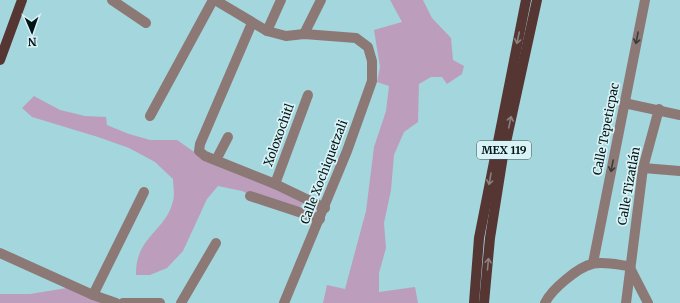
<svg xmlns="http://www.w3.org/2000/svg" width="680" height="303" viewBox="0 0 680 303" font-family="Merriweather,serif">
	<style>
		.green { fill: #bc9ebc }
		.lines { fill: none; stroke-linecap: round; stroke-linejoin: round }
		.street { stroke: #8c7976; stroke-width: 10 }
		.primary { stroke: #553633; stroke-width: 10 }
		.oneway { stroke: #8a8181 }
		.oneway2 { stroke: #393c3c }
		.labels { text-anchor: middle; stroke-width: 3.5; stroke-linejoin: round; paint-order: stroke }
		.shield { fill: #d9f2f5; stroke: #425759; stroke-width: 1 }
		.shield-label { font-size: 11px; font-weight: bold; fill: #021416 }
		.street-label { font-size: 12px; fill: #021416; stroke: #d9f2f5 }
	</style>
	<rect width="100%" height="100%" fill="#a4d6dd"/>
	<g class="green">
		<polygon points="390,0 423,0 432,18 451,38 453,60 464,66 462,74 447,84 442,77 431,77 419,84 418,122 404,132 394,155 391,190 384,223 386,248 379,273 379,292 415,287 418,303 323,303 327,285 345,289 366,211 374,147 386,111 389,86 377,82 380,67 374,30 402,22"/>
		<path d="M 34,96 L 60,110 L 85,116 L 106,117 L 107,125 L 129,134 L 150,140 L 177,140 L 203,158 L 294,196 L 303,203 L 297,211 L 280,210 L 242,191 L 218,186 L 207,199 L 183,251 L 167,268 L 150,275 L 136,275 C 135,237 166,231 173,201 C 175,194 173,185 173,179 L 155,162 L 129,148 L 98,137 L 32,117 L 22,108 Z"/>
		<polygon points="67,288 105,303 0,303 0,294 30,294"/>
	</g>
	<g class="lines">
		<g class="street">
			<polyline points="112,0 146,23"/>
			<polyline points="215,0 267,31 286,36 304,34 356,38 368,47 372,61 372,81 347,151 284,303"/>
			<polyline points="252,23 200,144 199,151 205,156 275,184 325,208"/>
			<polyline points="267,31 281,0"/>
			<polyline points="304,34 321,0"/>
			<polyline points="624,103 680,115"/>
			<polyline points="150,116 213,0"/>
			<polyline points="216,160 228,137"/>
			<polyline points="643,168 680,171"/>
			<polyline points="275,184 308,95"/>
			<polyline points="250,196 320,219"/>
			<polyline points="0,253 93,295 116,303"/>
			<polyline points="593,263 645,0"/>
			<polyline points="629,266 648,303"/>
			<polyline points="93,295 144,192"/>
			<polyline points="123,303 160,303"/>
			<polyline points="181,303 216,243"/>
			<path d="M 545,303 C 551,290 578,267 592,264 C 603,261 619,265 629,266"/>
			<polyline points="626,303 643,168 659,109"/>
		</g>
		<g class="primary">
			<polyline points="0,60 22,0"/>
			<polyline points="474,303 479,238 526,0"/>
			<polyline points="484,303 490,238 503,156 537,0"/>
		</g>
	</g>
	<defs><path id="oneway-shaft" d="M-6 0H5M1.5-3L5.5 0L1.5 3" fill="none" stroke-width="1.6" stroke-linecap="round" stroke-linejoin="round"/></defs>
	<g class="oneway">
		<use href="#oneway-shaft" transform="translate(518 38) rotate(102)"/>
		<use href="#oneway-shaft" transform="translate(510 122) rotate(-78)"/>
		<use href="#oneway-shaft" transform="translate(490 179) rotate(100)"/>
		<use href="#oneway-shaft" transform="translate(488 264) rotate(-85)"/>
	</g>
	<g class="oneway2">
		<use href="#oneway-shaft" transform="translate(637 38) rotate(101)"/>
		<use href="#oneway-shaft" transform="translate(612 166) rotate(101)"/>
	</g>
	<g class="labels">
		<rect class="shield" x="477" y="141" width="54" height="18" rx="3"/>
		<g class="shield-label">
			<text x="504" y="154">MEX 119</text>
		</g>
		<g class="street-label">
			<text transform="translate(606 129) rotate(-79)" y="4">Calle Tepeticpac</text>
			<text transform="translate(279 135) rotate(-70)" y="4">Xoloxochitl</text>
			<text transform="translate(324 172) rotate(-69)" y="4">Calle Xochiquetzali</text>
			<text transform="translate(629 186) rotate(-80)" y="4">Calle Tizatlán</text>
		</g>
	</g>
	<g transform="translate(32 32) rotate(178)" stroke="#d9f2f5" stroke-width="3" paint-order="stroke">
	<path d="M0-3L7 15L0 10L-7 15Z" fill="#021416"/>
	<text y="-6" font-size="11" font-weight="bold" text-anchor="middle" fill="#021416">N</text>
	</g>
</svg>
